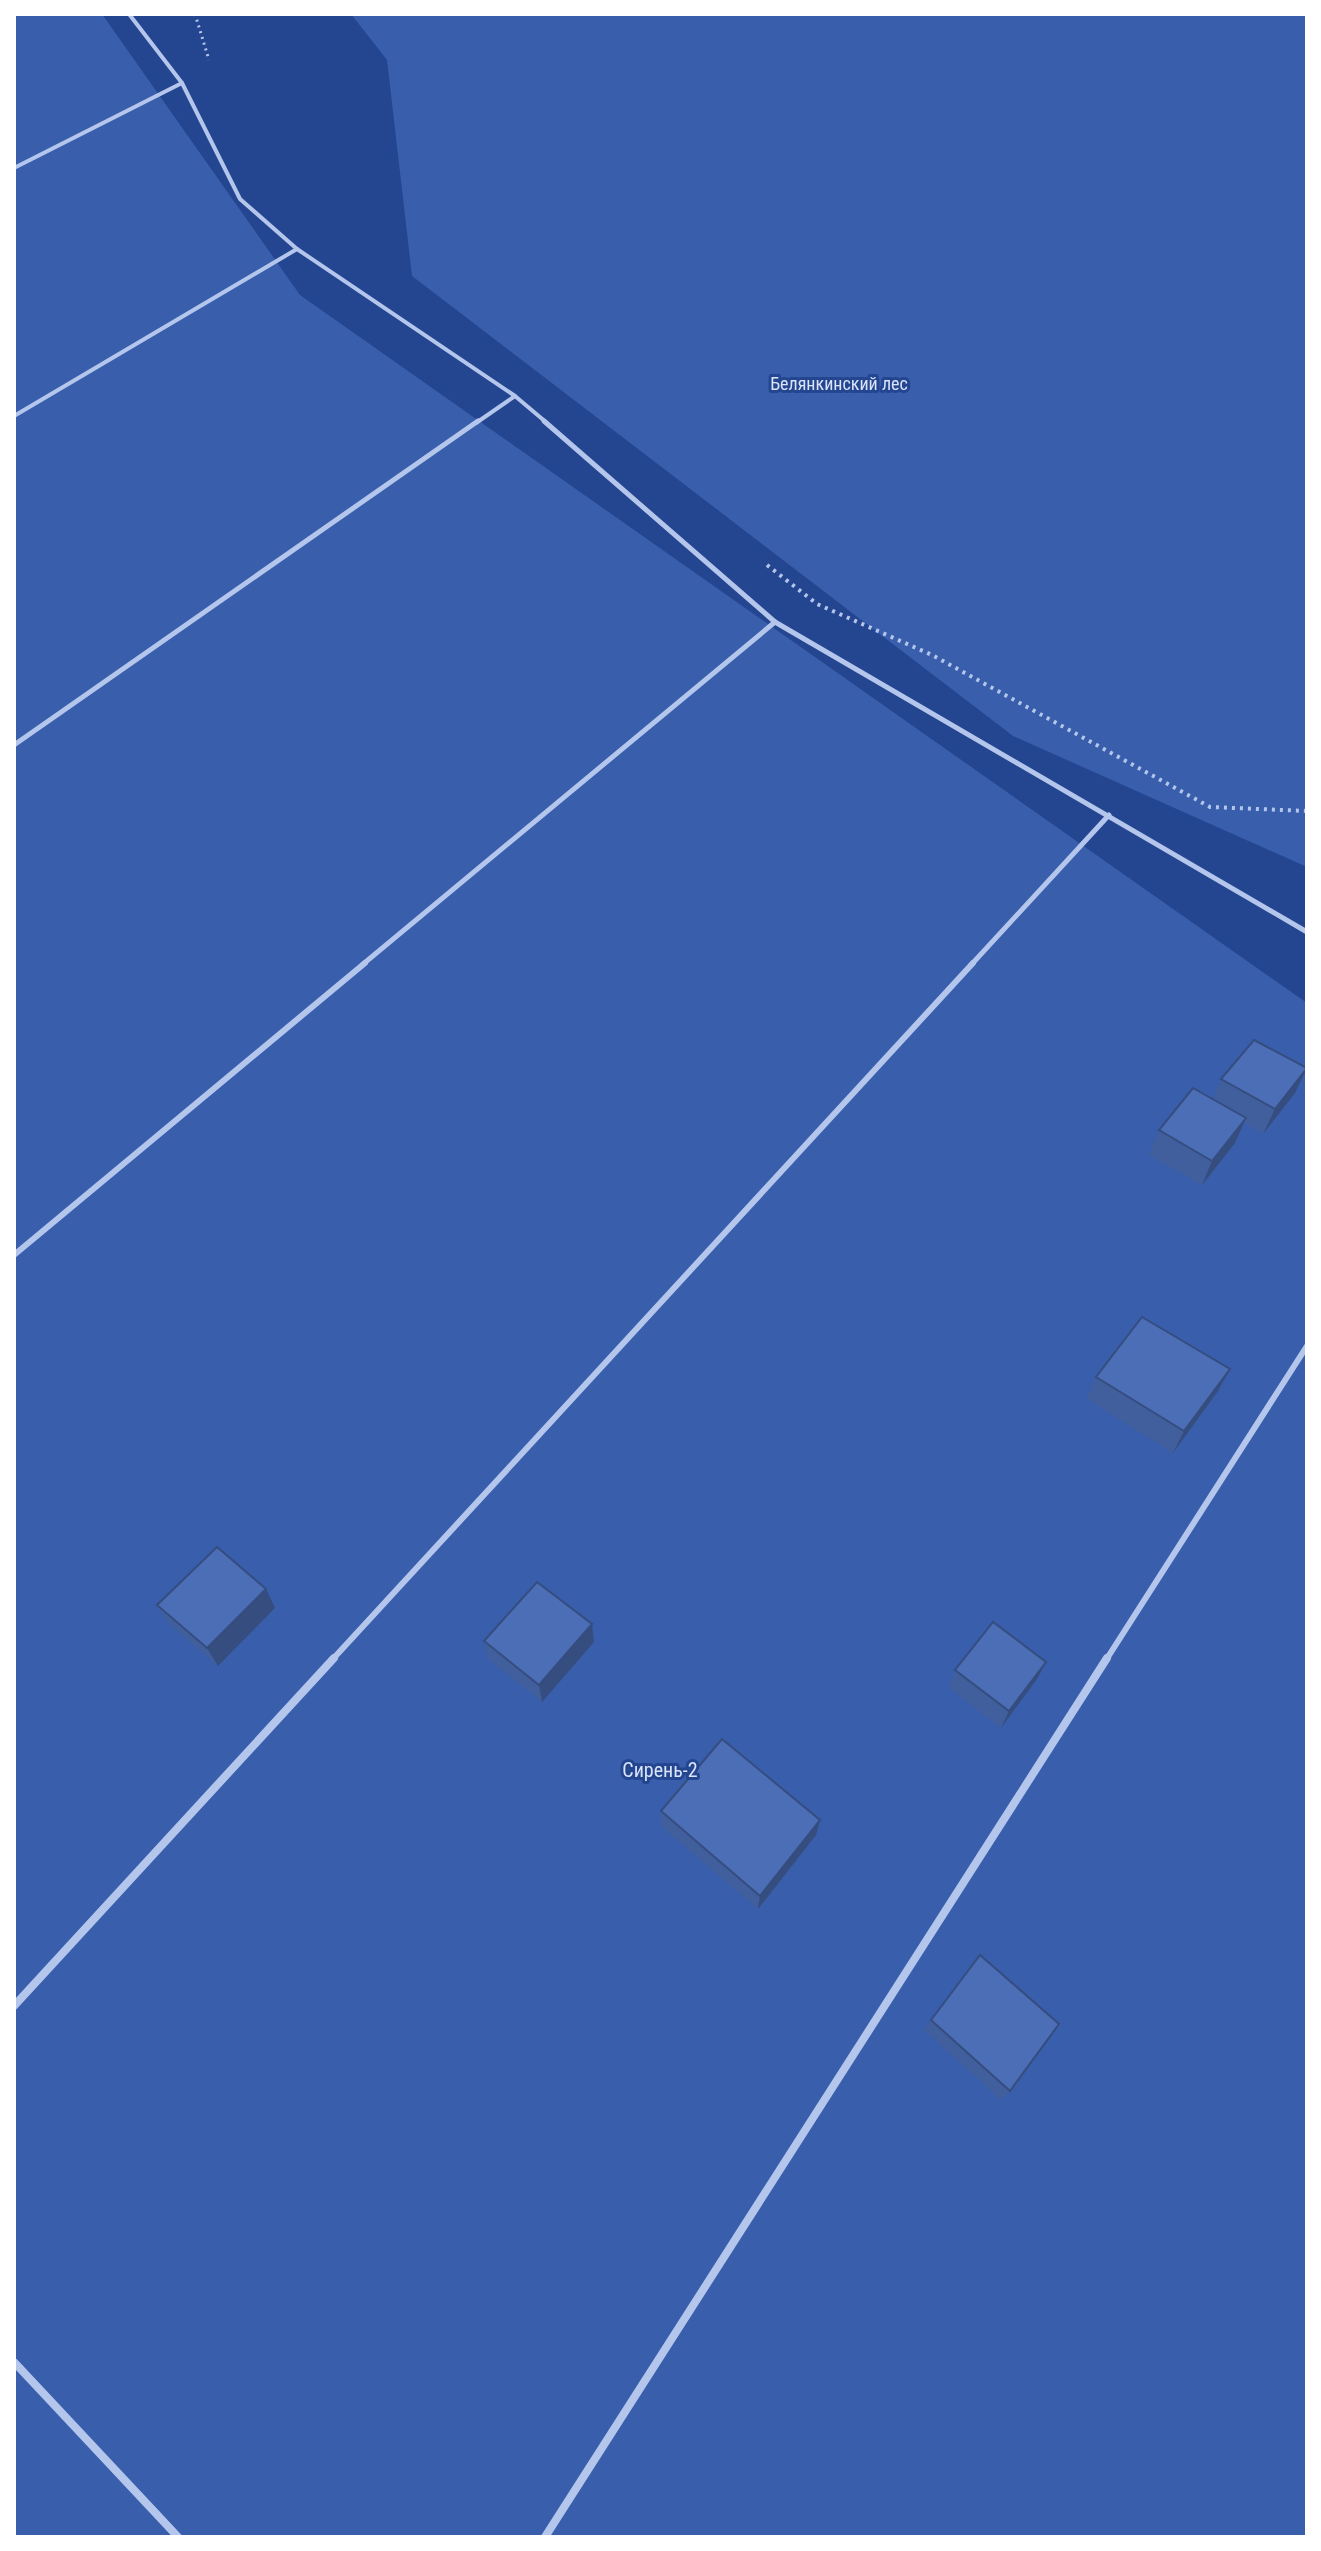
<svg xmlns="http://www.w3.org/2000/svg" width="1321" height="2551" viewBox="0 0 1321 2551" font-family="'Roboto Condensed',sans-serif">
	<style>
		.green { fill: #385eac }
		.lines { fill: none; stroke-linecap: round; stroke-linejoin: round }
		.path-far1 { stroke: #b4c6ec; stroke-width: 3; stroke-dasharray: 2 4; stroke-linecap: butt }
		.path { stroke: #b4c6ec; stroke-width: 4; stroke-dasharray: 3 5; stroke-linecap: butt }
		.service-far3 { stroke: #b4c6ec; stroke-width: 4 }
		.service-far2 { stroke: #b4c6ec; stroke-width: 5 }
		.service-far1 { stroke: #b4c6ec; stroke-width: 6 }
		.service { stroke: #b4c6ec; stroke-width: 8 }
		.wall { fill: #415f9d }
		.shaded-wall { fill: #354d7f }
		.building { fill: #4c6eb6; stroke: #354d7f; stroke-width: 2 }
		.labels { text-anchor: middle; stroke-width: 6; stroke-linejoin: round; paint-order: stroke }
		.far-park-label { font-size: 18px; fill: #d9e4f9; stroke: #24458f }
		.park-label { font-size: 20px; fill: #d9e4f9; stroke: #24458f }
	</style>
	<rect width="100%" height="100%" fill="#24458f"/>
	<g class="green">
		<polygon points="14,14 102,14 300,295 1307,1003 1307,2537 14,2537"/>
		<polygon points="351,14 1307,14 1307,867 1013,736 412,276 387,60"/>
	</g>
	<g class="lines">
		<polyline class="path-far1" points="195,14 209,60"/>
		<polyline class="path" points="767,565 817,604 932,655 1210,807 1307,811"/>
		<g class="service-far3">
			<polyline points="129,14 182,83 240,199 297,249 515,396 547,423"/>
			<polyline points="14,168 182,83"/>
			<polyline points="14,416 297,249"/>
			<polyline points="476,423 515,396"/>
		</g>
		<g class="service-far2">
			<polyline points="544,421 775,622 1307,932"/>
			<polyline points="14,745 478,421"/>
			<polyline points="362,965 775,622"/>
			<polyline points="971,965 1109,815"/>
		</g>
		<g class="service-far1">
			<polyline points="14,1255 365,963"/>
			<polyline points="332,1660 973,963"/>
			<polyline points="1106,1660 1307,1346"/>
		</g>
		<g class="service">
			<polyline points="14,2006 334,1658"/>
			<polyline points="14,2362 178,2537"/>
			<polyline points="545,2537 1107,1658"/>
		</g>
	</g>
	<g class="wall">
		<polygon points="1307,1068 1295,1093 1263,1134 1244,1123 1235,1143 1202,1185 1149,1155 1159,1130 1213,1100 1221,1079"/>
		<polygon points="1230,1369 1218,1391 1173,1453 1087,1399 1096,1377"/>
		<polygon points="157,1605 275,1608 218,1666 169,1624"/>
		<polygon points="592,1624 594,1642 542,1702 488,1659 484,1641"/>
		<polygon points="955,1670 1037,1679 1001,1728 949,1688"/>
		<polygon points="661,1811 820,1820 816,1835 758,1909 661,1826"/>
		<polygon points="931,2020 1010,2091 1001,2100 924,2030"/>
	</g>
	<g class="shaded-wall">
		<polygon points="1307,1068 1295,1093 1263,1134 1275,1109"/>
		<polygon points="1246,1118 1235,1143 1202,1185 1212,1161"/>
		<polygon points="1230,1369 1218,1391 1173,1453 1184,1431"/>
		<polygon points="266,1589 275,1608 218,1666 207,1648"/>
		<polygon points="592,1624 594,1642 542,1702 539,1685"/>
		<polygon points="1046,1662 1037,1679 1001,1728 1009,1711"/>
		<polygon points="820,1820 816,1835 758,1909 760,1896"/>
	</g>
	<g class="building">
		<polygon points="1254,1040 1307,1068 1275,1109 1221,1079"/>
		<polygon points="1193,1088 1246,1118 1212,1161 1159,1130"/>
		<polygon points="1142,1317 1230,1369 1184,1431 1096,1377"/>
		<polygon points="217,1547 266,1589 207,1648 157,1605"/>
		<polygon points="537,1582 592,1624 539,1685 484,1641"/>
		<polygon points="993,1622 1046,1662 1009,1711 955,1670"/>
		<polygon points="722,1739 820,1820 760,1896 661,1811"/>
		<polygon points="980,1955 1059,2024 1010,2091 931,2020"/>
	</g>
	<g class="labels">
		<g class="far-park-label">
			<text x="839" y="390">Белянкинский лес</text>
		</g>
		<g class="park-label">
			<text x="660" y="1777">Сирень-2</text>
		</g>
	</g>
	<rect width="1321" height="2551" fill="none" stroke="#ffffff" stroke-width="32"/>
</svg>
